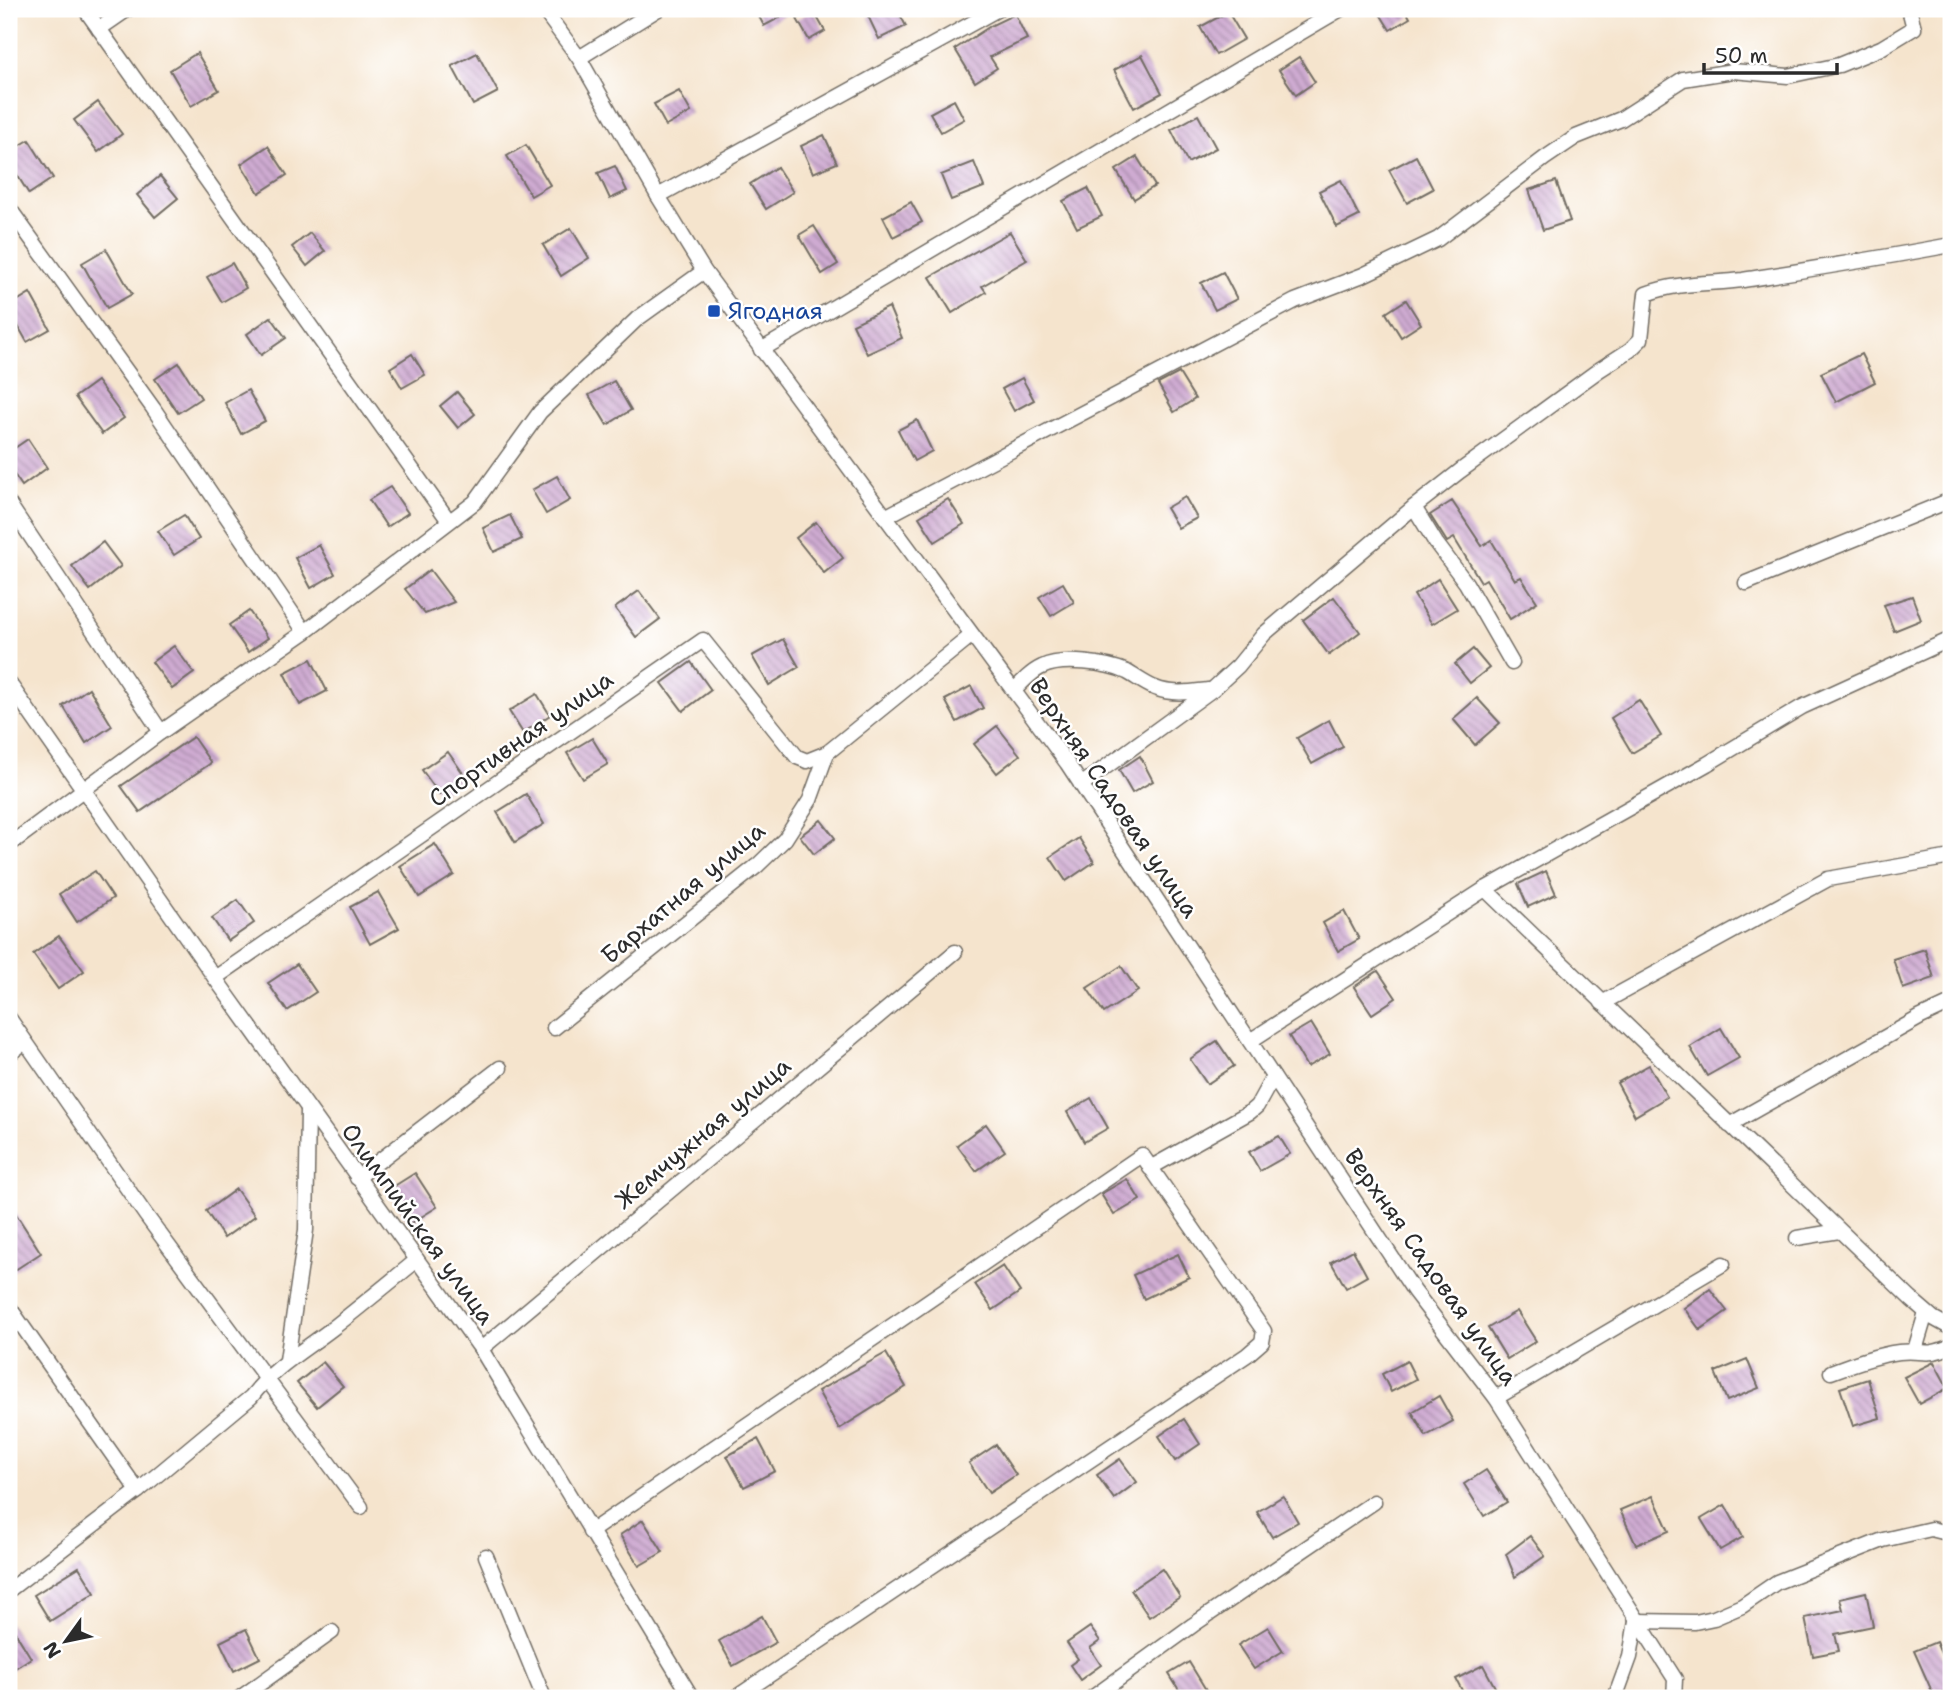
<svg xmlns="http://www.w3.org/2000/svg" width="1960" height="1707" viewBox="0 0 1960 1707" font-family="'Shantell Sans',sans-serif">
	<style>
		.building { fill: url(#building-back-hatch) }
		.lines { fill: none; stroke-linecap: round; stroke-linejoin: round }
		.minor-casing { stroke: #726c64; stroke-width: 17 }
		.minor { stroke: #fff; stroke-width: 14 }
		.transit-dot { fill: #1a4fb4; stroke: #fff; stroke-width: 2.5 }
		.labels { text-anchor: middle; stroke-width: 5; stroke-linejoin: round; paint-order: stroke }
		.transit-label { font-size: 24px; fill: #164399; stroke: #fff; text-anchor: start }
		.street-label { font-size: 24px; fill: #2b2b2b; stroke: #fff }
	</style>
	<defs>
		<pattern id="building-back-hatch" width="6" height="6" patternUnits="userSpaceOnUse" patternTransform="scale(1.75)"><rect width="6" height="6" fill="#cfabd2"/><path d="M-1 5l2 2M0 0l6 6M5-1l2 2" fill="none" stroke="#a88bab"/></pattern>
	</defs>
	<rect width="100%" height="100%" fill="#fff"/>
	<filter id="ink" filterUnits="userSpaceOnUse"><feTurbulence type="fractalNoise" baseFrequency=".0143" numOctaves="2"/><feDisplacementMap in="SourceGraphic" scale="14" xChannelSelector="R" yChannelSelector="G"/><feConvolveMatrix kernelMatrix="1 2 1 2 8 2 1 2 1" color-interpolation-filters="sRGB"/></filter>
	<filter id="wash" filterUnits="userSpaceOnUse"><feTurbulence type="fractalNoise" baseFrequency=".00686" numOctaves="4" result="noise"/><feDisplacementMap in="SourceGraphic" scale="28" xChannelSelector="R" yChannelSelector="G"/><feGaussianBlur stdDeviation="1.57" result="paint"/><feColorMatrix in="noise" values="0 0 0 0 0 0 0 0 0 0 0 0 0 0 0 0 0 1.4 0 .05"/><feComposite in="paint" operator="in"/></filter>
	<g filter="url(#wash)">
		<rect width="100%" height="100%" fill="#f5e4cd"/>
		<g id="blocks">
			<g class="building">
				<polygon points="755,9 796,9 764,26"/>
				<polygon points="882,9 897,9 906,26 879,39 868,16"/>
				<polygon points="1377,9 1405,9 1410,18 1390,30"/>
				<polygon points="813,10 825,31 809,40 797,19"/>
				<polygon points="1228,12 1244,39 1216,55 1200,27"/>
				<polygon points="1015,14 1027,39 990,57 997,68 975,82 955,49 992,25"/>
				<polygon points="197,53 219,90 191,106 170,70"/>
				<polygon points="477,53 498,92 473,105 452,66"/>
				<polygon points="1142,55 1162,93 1134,108 1114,70"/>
				<polygon points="1299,57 1315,82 1296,95 1279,70"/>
				<polygon points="679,91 691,112 666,126 654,104"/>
				<polygon points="954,100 964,119 941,132 930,113"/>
				<polygon points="98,102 122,134 98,152 74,120"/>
				<polygon points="1198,115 1216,148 1188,163 1171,130"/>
				<polygon points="824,135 837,163 813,173 801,146"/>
				<polygon points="29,140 53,178 29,194 9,162 9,152"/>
				<polygon points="526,145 550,185 531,196 507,156"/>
				<polygon points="268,146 287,175 259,193 241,164"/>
				<polygon points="1416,156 1433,189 1407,203 1389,170"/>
				<polygon points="1137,157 1155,186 1134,199 1116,170"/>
				<polygon points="974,162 984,187 951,200 941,175"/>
				<polygon points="615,166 627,191 610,199 598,173"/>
				<polygon points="777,167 793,192 766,209 750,184"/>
				<polygon points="160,176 178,198 155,217 137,195"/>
				<polygon points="1341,180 1359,216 1337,227 1319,191"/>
				<polygon points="1556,181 1570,221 1543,230 1529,190"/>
				<polygon points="1088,188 1102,216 1077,228 1063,201"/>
				<polygon points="911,202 922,222 893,237 883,217"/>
				<polygon points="814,226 838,264 822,274 799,235"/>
				<polygon points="571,228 589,258 561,276 543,245"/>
				<polygon points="1010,232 1027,260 982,286 986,292 952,313 930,277"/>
				<polygon points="310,233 325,251 307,266 292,247"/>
				<polygon points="106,249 132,294 107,308 82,263"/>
				<polygon points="232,263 246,288 222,302 207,277"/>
				<polygon points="1223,272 1237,299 1215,310 1201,283"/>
				<polygon points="30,293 50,329 27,342 9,310 9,306"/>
				<polygon points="1406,300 1421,324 1401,337 1386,313"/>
				<polygon points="889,307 902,338 867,354 853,324"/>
				<polygon points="271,317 286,338 261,355 247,334"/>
				<polygon points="412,354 425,375 402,388 390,368"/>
				<polygon points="1861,354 1875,382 1836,402 1821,373"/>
				<polygon points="179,363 201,398 178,413 155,379"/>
				<polygon points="1179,373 1195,399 1174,412 1158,384"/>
				<polygon points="1022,378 1034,400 1014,411 1002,389"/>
				<polygon points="97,381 124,418 102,434 75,397"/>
				<polygon points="614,381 631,410 607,425 589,395"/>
				<polygon points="248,390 265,421 241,434 225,403"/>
				<polygon points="457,392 475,414 458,428 440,406"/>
				<polygon points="917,420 932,451 914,461 898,430"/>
				<polygon points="28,439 47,468 22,486 9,467 9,452"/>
				<polygon points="557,476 570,500 546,514 532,490"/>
				<polygon points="390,487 408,513 387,527 369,500"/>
				<polygon points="1185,497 1197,518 1178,528 1166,508"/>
				<polygon points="948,499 964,524 935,542 919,517"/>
				<polygon points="1452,501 1482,546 1491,540 1515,580 1521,577 1537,602 1510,619 1486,579 1481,582 1454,538 1447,542 1430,515"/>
				<polygon points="184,515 199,539 174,555 158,531"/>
				<polygon points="510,515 522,539 494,552 483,528"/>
				<polygon points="816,522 843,558 824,573 796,538"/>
				<polygon points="103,542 121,566 90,590 72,566"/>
				<polygon points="319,545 335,574 311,588 295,558"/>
				<polygon points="430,570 454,602 425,614 405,589"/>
				<polygon points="1438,579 1457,609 1432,624 1414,595"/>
				<polygon points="1063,583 1074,602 1051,616 1039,597"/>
				<polygon points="639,591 660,619 636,637 615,608"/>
				<polygon points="1912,596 1921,620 1894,631 1884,605"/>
				<polygon points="1334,597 1360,632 1329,655 1303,620"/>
				<polygon points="249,611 268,638 248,652 229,625"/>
				<polygon points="783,639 799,667 769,685 752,656"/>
				<polygon points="174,646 194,673 172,689 152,662"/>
				<polygon points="1473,649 1489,668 1470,683 1455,664"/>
				<polygon points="311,659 327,691 300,705 284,673"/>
				<polygon points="691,662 711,690 683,711 662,683"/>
				<polygon points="971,686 983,708 957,722 945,700"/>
				<polygon points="89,688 112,726 86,743 63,706"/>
				<polygon points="537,694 550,715 523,733 509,711"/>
				<polygon points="1477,698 1500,723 1475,745 1453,719"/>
				<polygon points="1639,700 1661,736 1632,753 1611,718"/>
				<polygon points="1329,720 1343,747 1312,764 1297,738"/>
				<polygon points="997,726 1020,755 997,773 974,744"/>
				<polygon points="193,737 211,763 140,812 121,786"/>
				<polygon points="592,738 608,764 583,779 567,753"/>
				<polygon points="448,752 465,776 439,794 422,770"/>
				<polygon points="1140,756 1153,781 1132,793 1119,770"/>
				<polygon points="526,794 544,824 515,842 497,812"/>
				<polygon points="821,820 835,838 814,854 800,836"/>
				<polygon points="1079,838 1094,862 1066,881 1050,857"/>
				<polygon points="435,844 454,875 419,897 400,866"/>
				<polygon points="95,871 113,898 77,922 59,894"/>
				<polygon points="1546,871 1556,894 1528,907 1518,884"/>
				<polygon points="378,892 399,928 370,944 350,907"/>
				<polygon points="238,900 254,923 228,941 212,918"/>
				<polygon points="1344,911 1359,939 1338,951 1323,923"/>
				<polygon points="59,936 84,971 58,989 33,954"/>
				<polygon points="1925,949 1934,978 1903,989 1893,959"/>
				<polygon points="297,964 316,992 287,1011 268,983"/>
				<polygon points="1121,966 1138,991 1104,1013 1087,988"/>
				<polygon points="1378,971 1396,998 1372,1014 1354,987"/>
				<polygon points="1311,1023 1330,1054 1307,1067 1289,1036"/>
				<polygon points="1721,1028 1739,1058 1707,1076 1690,1047"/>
				<polygon points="1217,1041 1234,1066 1207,1084 1190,1059"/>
				<polygon points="1649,1065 1667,1097 1635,1116 1617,1083"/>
				<polygon points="1091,1098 1108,1128 1084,1142 1067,1112"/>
				<polygon points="986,1124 1005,1151 976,1171 957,1145"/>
				<polygon points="1279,1136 1290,1154 1260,1171 1249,1152"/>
				<polygon points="415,1173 437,1207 410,1224 388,1190"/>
				<polygon points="1127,1179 1140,1200 1114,1215 1101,1194"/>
				<polygon points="236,1189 255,1216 224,1238 206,1211"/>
				<polygon points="9,1203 41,1253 9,1274"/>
				<polygon points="1353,1250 1367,1276 1346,1288 1331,1262"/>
				<polygon points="1178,1254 1189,1277 1144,1299 1133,1275"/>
				<polygon points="1003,1266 1020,1292 993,1310 975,1284"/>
				<polygon points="1710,1289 1727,1311 1700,1330 1684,1308"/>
				<polygon points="1517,1311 1536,1341 1507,1359 1488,1328"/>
				<polygon points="886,1353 906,1387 839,1429 818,1391"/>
				<polygon points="1747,1359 1759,1388 1727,1401 1715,1372"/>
				<polygon points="1407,1361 1416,1379 1391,1392 1382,1374"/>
				<polygon points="323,1362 343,1386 317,1407 297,1383"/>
				<polygon points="1934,1362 1948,1388 1919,1404 1904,1377"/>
				<polygon points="1868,1379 1880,1418 1853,1426 1840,1388"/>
				<polygon points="1439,1396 1453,1421 1426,1436 1412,1412"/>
				<polygon points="1184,1419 1200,1444 1175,1461 1159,1436"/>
				<polygon points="758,1439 775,1471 744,1487 727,1456"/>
				<polygon points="996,1445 1016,1475 989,1493 969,1463"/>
				<polygon points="1120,1459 1137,1482 1114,1499 1097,1475"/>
				<polygon points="1486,1470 1507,1502 1484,1516 1464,1484"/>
				<polygon points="1283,1496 1298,1522 1272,1537 1257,1512"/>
				<polygon points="1653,1496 1669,1531 1636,1545 1620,1510"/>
				<polygon points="1725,1505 1743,1537 1720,1550 1701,1519"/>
				<polygon points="643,1520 663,1552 639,1566 620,1535"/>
				<polygon points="1530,1536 1545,1556 1515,1577 1506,1554"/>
				<polygon points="79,1567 95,1593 50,1621 34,1595"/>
				<polygon points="1162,1569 1180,1597 1149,1617 1131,1590"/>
				<polygon points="1866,1592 1873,1626 1835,1634 1839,1651 1813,1656 1805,1618 1843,1610 1840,1598"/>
				<polygon points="762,1616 776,1642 733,1666 719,1641"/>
				<polygon points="9,1622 31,1658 9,1672"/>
				<polygon points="1090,1627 1100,1641 1090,1648 1101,1665 1080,1680 1070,1665 1078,1659 1067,1643"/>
				<polygon points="1268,1627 1283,1651 1254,1669 1238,1645"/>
				<polygon points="246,1629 260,1658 234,1671 220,1642"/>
				<polygon points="1936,1642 1951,1676 1951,1688 1934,1696 1914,1651"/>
				<polygon points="1189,1662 1211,1698 1184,1698 1169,1674"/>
				<polygon points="1483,1665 1496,1689 1478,1698 1466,1698 1456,1679"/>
			</g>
		</g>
	</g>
	<g filter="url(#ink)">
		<use href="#blocks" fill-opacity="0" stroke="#726c64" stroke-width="2"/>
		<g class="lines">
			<g class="minor-casing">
				<g id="minor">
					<polyline points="85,9 449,521"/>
					<polyline points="543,9 579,58 658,196 704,271 1067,763 1414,1291 1496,1398 1675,1679 1674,1698"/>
					<polyline points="99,29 128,9"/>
					<polyline points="579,58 658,9"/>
					<polyline points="658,196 998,9"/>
					<polyline points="9,208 153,408 305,632"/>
					<polyline points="761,350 1341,9"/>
					<polyline points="9,504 161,732"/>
					<path d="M 1414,507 L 1460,471 L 1599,370 L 1630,350 L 1641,339 L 1646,294 C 1678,282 1710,284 1743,280 C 1812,269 1882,258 1951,245"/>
					<polyline points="885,517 1295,301 1363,275 1438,239 1545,158 1576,137 1621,119 1683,79 1733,71 1788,76 1839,65 1881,48 1914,28 1909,9"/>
					<polyline points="1746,583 1951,500"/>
					<polyline points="9,683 215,978 481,1349 692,1698"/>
					<path d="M 1014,691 C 1022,682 1031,672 1042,667 C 1062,657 1107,663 1127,672 C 1136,677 1145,684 1155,688 C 1172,695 1191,692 1208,690"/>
					<polyline points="1081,785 1213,689 1238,666 1264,634 1414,507 1436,543 1466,583 1512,663"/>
					<polyline points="9,845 161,732 305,632 475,502 540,412 637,319 704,271"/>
					<polyline points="1485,889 1911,1299 1933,1318 1951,1328"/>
					<polyline points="215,978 703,640 797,757 807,761 827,753"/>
					<polyline points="1602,1003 1828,879 1951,857"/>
					<polyline points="9,1018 145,1214 361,1507"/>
					<polyline points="554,1028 758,865 785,839 810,800 827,753 972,635"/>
					<polyline points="1250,1041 1485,889 1707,764 1802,707 1951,639"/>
					<polyline points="9,1054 25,1042"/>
					<polyline points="1729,1125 1921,1017 1951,1003"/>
					<polyline points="1150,1168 1250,1112 1257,1106 1273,1077"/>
					<polyline points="357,1178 500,1068"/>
					<polyline points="1797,1238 1839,1231"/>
					<polyline points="9,1307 138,1491"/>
					<polyline points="481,1349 955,952"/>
					<polyline points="1915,1350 1926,1313"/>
					<polyline points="287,1360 306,1230 308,1110"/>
					<path d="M 1831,1372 C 1852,1364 1876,1355 1899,1352 C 1923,1349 1925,1358 1951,1346"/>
					<polyline points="1496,1398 1723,1264"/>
					<polyline points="590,1532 1142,1155 1264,1331 1262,1342 1247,1355 735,1698"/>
					<polyline points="486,1556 544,1698"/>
					<path d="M 9,1590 L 138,1491 L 251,1397 C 274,1367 303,1351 333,1328 C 361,1306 389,1283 417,1260"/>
					<polyline points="1636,1621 1695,1622 1714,1618 1742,1606 1777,1582 1883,1540 1931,1529 1951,1534"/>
					<polyline points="240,1698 332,1632"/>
					<polyline points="1092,1698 1193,1625 1374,1502"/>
					<polyline points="1615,1698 1630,1657 1636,1621"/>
				</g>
			</g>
			<use href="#minor" class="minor"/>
		</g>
	</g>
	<rect class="transit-dot" x="707" y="304" width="14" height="14" rx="3.5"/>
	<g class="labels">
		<g class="transit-label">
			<text x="728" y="319">Ягодная</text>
		</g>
		<g class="street-label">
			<text transform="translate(521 739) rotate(-35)" y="8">Спортивная улица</text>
			<text transform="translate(1114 798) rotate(56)" y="8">Верхняя Садовая улица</text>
			<text transform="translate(683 893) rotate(-40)" y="8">Бархатная улица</text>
			<text transform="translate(703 1133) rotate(-40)" y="8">Жемчужная улица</text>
			<text transform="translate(418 1224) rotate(54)" y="8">Олимпийская улица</text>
			<text transform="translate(1431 1267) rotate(55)" y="8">Верхняя Садовая улица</text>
		</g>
	</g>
	<rect width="1960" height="1707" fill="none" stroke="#fff" stroke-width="35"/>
	<g transform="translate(66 1641) rotate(237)" stroke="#ffffff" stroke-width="5" paint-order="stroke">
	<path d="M0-5L12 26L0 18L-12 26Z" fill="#2b2b2b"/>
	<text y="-10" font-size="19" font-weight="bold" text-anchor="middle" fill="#2b2b2b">N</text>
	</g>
	<path d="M1704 63v10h133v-10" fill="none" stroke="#2b2b2b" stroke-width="3.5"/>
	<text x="1715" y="63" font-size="21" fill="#2b2b2b" stroke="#ffffff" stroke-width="5" paint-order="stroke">50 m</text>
</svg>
